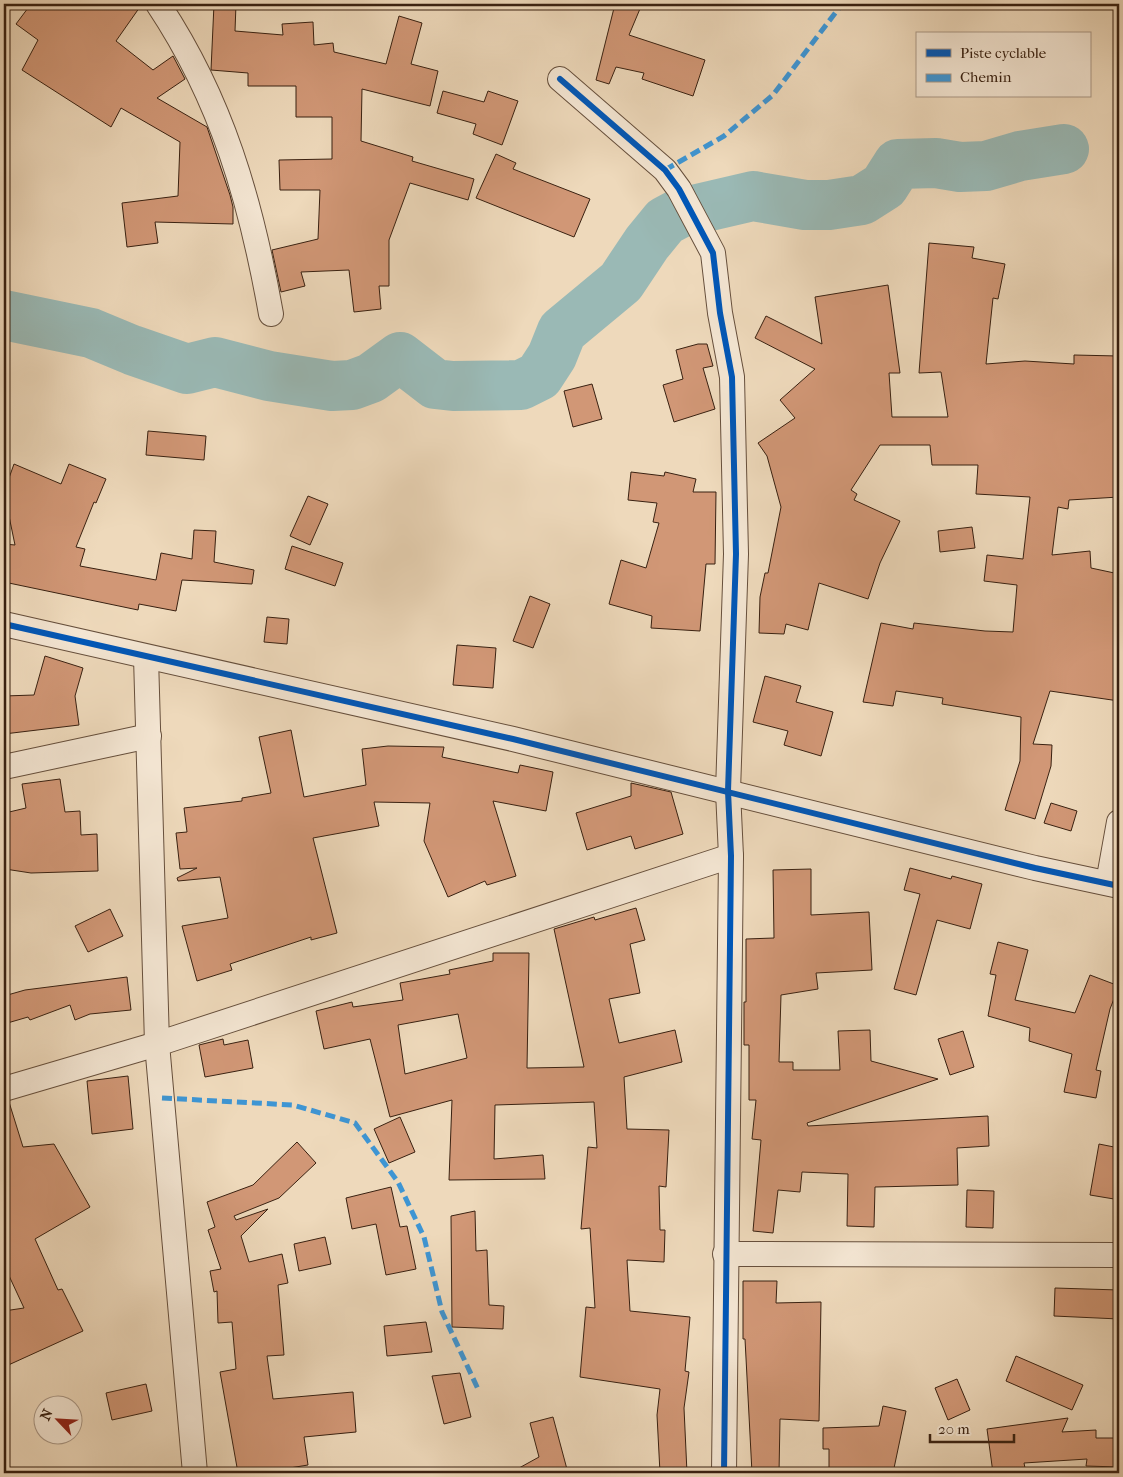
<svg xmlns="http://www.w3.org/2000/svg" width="1123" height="1477" viewBox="0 0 1123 1477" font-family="'IM FELL French Canon',serif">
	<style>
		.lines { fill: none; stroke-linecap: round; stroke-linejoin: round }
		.river { stroke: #9ab9b5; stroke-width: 50 }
		.building { fill: #d19776; stroke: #392111; fill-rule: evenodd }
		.street-casing { stroke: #664f3c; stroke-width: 26 }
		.street { stroke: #f4e6d3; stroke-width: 24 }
		.quiet { stroke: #3e95d3; stroke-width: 5; stroke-dasharray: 10 5; stroke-linecap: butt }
		.cycleway-casing { stroke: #f4e6d3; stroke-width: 9 }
		.cycleway { stroke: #0057b8; stroke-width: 6 }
	</style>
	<rect width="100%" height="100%" fill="#eed9bb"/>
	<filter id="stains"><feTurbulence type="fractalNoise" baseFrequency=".004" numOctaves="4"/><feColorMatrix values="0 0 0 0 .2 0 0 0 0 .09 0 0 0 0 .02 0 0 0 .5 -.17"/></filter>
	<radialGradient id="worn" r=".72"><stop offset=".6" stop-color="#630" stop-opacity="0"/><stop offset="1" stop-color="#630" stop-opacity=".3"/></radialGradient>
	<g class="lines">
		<polyline class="river" points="4,315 91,333 132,350 187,369 215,362 269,376 332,386 352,385 371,378 400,357 435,384 453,386 521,385 539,376 552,356 562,331 621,282 647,243 665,221 680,213 753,196 805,205 829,205 862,200 884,186 898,164 936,163 960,167 986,166 1020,156 1064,149"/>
	</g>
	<g class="building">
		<polygon points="31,4 142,4 116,41 153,70 173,56 185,79 157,98 207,127 230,195 233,207 233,224 155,222 158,243 127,247 122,203 178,196 180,142 121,108 111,127 22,70 38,40 16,24"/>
		<polygon points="214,4 236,4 235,31 283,35 282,24 313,22 314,45 333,43 334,52 386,64 399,16 422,23 411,64 438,71 430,106 362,89 361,141 413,157 412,161 474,179 468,200 410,183 389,240 389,286 379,286 381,309 354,312 349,270 301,272 305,286 281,292 272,250 318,239 320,190 280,190 279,160 332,159 332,117 296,117 296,86 248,86 248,73 211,70"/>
		<polygon points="615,4 642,4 629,35 705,60 693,96 642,79 644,73 616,67 609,84 596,80"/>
		<polygon points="443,91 484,102 488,91 518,101 502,145 473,134 476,124 437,113"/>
		<polygon points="496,154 516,163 513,169 590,199 574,237 476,198"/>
		<polygon points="929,243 974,247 972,258 1005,264 998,299 993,298 986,364 1025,361 1074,364 1074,355 1118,356 1119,497 1069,500 1068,509 1058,507 1052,555 1090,551 1091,568 1119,574 1119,701 1050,691 1033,744 1052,745 1051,766 1035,819 1005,810 1020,761 1021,717 942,704 943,698 896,691 893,706 863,702 881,623 913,629 914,623 985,631 1013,632 1017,585 984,581 987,555 1023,559 1030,497 976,494 978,465 932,465 930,445 880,445 851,490 857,494 854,500 900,521 880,563 868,599 819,583 808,630 786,624 784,634 759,633 760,597 765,573 768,573 781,507 767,456 758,443 795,418 780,400 815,369 755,338 766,316 822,344 815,297 888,285 900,373 889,373 892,417 948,417 941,372 919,373"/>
		<polygon points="698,344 707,344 713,366 703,368 715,409 674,422 663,385 683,379 676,350"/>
		<polygon points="592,384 602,419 573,427 564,391"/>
		<polygon points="148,431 206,436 204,460 146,455"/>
		<polygon points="14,464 61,484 69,464 106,479 96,503 94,502 76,547 85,549 80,566 156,580 161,553 192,559 194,530 216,531 214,562 254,570 252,584 182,580 176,611 139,604 138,610 4,582 4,544 15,545 4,492"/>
		<polygon points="631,472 664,476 665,472 696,479 693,492 716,492 715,564 706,564 700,631 651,628 652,616 609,604 621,560 646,568 659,523 653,522 657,503 628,500"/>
		<polygon points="308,496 328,504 310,545 290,536"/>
		<polygon points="972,527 975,548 940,552 938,531"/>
		<polygon points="292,546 343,563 335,586 285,569"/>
		<polygon points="530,596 550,604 533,648 513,641"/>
		<polygon points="267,617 289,619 287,644 264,642"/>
		<polygon points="457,645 496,648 493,688 453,685"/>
		<polygon points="45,656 83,668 75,696 79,725 4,734 4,696 34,695"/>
		<polygon points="765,676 801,686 796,702 833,712 821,756 784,745 788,731 753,722"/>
		<polygon points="291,730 304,797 366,785 362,749 388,746 444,747 442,757 518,773 520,765 553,772 546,811 493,801 516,876 487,885 485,881 448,897 424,841 430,803 374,802 379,826 313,838 337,933 311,940 311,937 230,964 232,970 197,981 182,926 228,918 220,877 178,881 177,878 197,868 180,869 176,833 187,832 184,808 242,801 242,798 271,793 259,737"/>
		<polygon points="60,779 65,812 80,811 81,835 97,834 98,871 31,873 5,869 9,831 5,813 26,808 22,784"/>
		<polygon points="631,783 671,792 683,834 635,849 631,836 587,850 576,813 631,796"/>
		<polygon points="1051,803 1077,811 1071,831 1044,823"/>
		<polygon points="910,868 951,879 952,876 982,884 970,929 937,920 916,995 894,989 920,894 904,890"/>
		<polygon points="811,869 811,915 869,912 872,970 816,973 818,989 781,995 779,1062 793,1062 793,1070 840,1070 838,1031 870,1030 871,1061 938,1079 807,1123 808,1126 988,1116 989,1146 957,1148 958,1185 875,1187 874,1227 847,1226 848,1174 802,1172 800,1192 778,1190 773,1233 753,1231 761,1140 752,1139 756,1100 749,1100 749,1045 744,1045 744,1002 746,1002 746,939 774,938 773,870"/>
		<path d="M 636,908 L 645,940 L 630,944 L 640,993 L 609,999 L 619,1043 L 675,1030 L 682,1062 L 624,1077 L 627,1129 L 669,1130 L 666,1187 L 659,1186 L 660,1230 L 665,1230 L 664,1262 L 627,1260 L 630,1311 L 690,1317 L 685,1371 L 689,1372 L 684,1408 L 687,1473 L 660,1473 L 657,1415 L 660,1389 L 580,1377 L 586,1307 L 595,1308 L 590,1228 L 581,1229 L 588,1147 L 597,1148 L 594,1102 L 495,1105 L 494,1159 L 543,1155 L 545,1179 L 449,1180 L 452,1100 L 390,1117 L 370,1039 L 324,1049 L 316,1011 L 352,1002 L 353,1007 L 403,1000 L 400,983 L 450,974 L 449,970 L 493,961 L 493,953 L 529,953 L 527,1068 L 584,1067 L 554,929 L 594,917 L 595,920 ZM 458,1014 L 467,1058 L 405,1074 L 398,1025 Z"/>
		<polygon points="110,909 123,936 88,952 75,926"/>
		<polygon points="998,942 1028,950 1015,1000 1075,1013 1090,975 1119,986 1110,1009 1096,1070 1101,1071 1096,1098 1064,1092 1072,1054 1029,1041 1030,1028 988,1016 996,975 990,974"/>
		<polygon points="127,977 131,1010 90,1014 75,1020 70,1005 30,1020 28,1017 4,1024 4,996 25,990"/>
		<polygon points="963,1031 974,1067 950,1075 938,1039"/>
		<polygon points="223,1039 224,1045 248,1040 253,1068 205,1077 199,1045"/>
		<polygon points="128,1076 133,1129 92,1134 87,1081"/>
		<polygon points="4,1102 9,1102 23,1147 54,1144 90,1207 35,1239 58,1290 62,1289 83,1331 4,1367 4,1311 24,1308 4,1265"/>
		<polygon points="400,1117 415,1152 389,1163 374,1129"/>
		<polygon points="297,1142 316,1163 279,1198 234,1216 236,1220 268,1209 241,1236 249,1262 282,1254 288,1283 278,1285 284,1355 267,1356 273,1399 353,1392 356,1432 304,1437 308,1465 259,1473 238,1473 220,1372 236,1369 232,1322 218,1323 217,1291 214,1292 210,1271 221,1269 208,1230 215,1227 207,1202 253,1185"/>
		<polygon points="1099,1144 1119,1148 1119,1169 1114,1199 1090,1195"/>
		<polygon points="391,1187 400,1227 407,1226 416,1269 386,1275 376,1224 352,1229 346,1198"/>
		<polygon points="967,1190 994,1191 993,1228 966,1227"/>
		<polygon points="475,1211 476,1251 487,1250 489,1305 504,1306 503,1329 452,1327 451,1216"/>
		<polygon points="325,1237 331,1264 299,1271 294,1244"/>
		<polygon points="743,1281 777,1281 776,1303 821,1302 819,1421 780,1419 779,1473 752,1473 745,1339 743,1339"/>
		<polygon points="1055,1288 1119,1290 1119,1319 1054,1316"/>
		<polygon points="426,1322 432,1352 387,1356 384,1326"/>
		<polygon points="1016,1356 1083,1385 1072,1410 1006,1381"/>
		<polygon points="460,1373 471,1417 444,1424 432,1376"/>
		<polygon points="957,1379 970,1410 948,1420 935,1388"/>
		<polygon points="146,1384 152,1411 112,1420 106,1393"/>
		<polygon points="883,1406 906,1411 893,1473 829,1473 829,1449 823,1449 823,1428 879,1426"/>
		<polygon points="553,1417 568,1473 510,1473 539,1457 530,1423"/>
		<polygon points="1068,1418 1062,1432 1096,1430 1096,1438 1119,1438 1119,1467 1086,1466 1087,1459 1024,1463 1026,1473 993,1473 987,1429"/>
	</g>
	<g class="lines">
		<g class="street-casing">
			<g id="street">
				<path d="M 158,4 C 222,100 251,201 271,314"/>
				<polyline points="560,79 665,170 679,189 713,253 720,313 732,377 736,554 728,791 731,856 724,1473"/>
				<polyline points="4,624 513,739 1035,868 1119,886"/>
				<polyline points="146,657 157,1044 195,1473"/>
				<polyline points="4,767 149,736"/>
				<polyline points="1108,883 1119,822"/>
				<polyline points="4,1089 157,1044 731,856"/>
				<polyline points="725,1254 1119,1255"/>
			</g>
		</g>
		<use href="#street" class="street"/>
		<g class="quiet">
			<polyline points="665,170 724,136 773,95 842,4"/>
			<polyline points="162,1098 293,1105 355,1123 398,1182 424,1237 442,1312 478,1389"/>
		</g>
		<g class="cycleway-casing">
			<g id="cycleway">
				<polyline points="560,79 665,170 679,189 713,253 720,313 732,377 736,554 728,791 731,856 724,1473"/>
				<polyline points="4,624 513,739 1035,868 1119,886"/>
			</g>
		</g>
		<use href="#cycleway" class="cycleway"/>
	</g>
	<rect width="1123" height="1477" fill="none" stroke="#eed9bb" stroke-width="20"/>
	<rect x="5" y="5" width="1113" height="1467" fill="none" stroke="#392111" stroke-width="2.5"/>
	<rect x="10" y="10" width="1103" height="1457" fill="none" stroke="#392111"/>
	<rect x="916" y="32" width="175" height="65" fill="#f4e6d3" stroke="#a99785"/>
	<rect x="926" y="49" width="25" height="8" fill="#0057b8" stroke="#a99785"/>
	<text x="960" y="58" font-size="15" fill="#392111">Piste cyclable</text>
	<rect x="926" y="74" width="25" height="8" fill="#3e95d3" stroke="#a99785"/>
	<text x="960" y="82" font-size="15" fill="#392111">Chemin</text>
	<g transform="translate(58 1420) rotate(295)"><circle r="24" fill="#f4e6d3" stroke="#a99785"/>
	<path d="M0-4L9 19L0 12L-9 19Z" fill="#8f2418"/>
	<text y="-8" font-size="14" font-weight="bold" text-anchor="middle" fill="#392111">N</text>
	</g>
	<path d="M930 1434v8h84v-8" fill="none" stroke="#392111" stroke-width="2.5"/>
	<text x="938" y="1434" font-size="15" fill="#392111" stroke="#f4e6d3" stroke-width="4" paint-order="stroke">20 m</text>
	<rect width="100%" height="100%" filter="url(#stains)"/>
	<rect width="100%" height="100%" fill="url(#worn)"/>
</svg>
